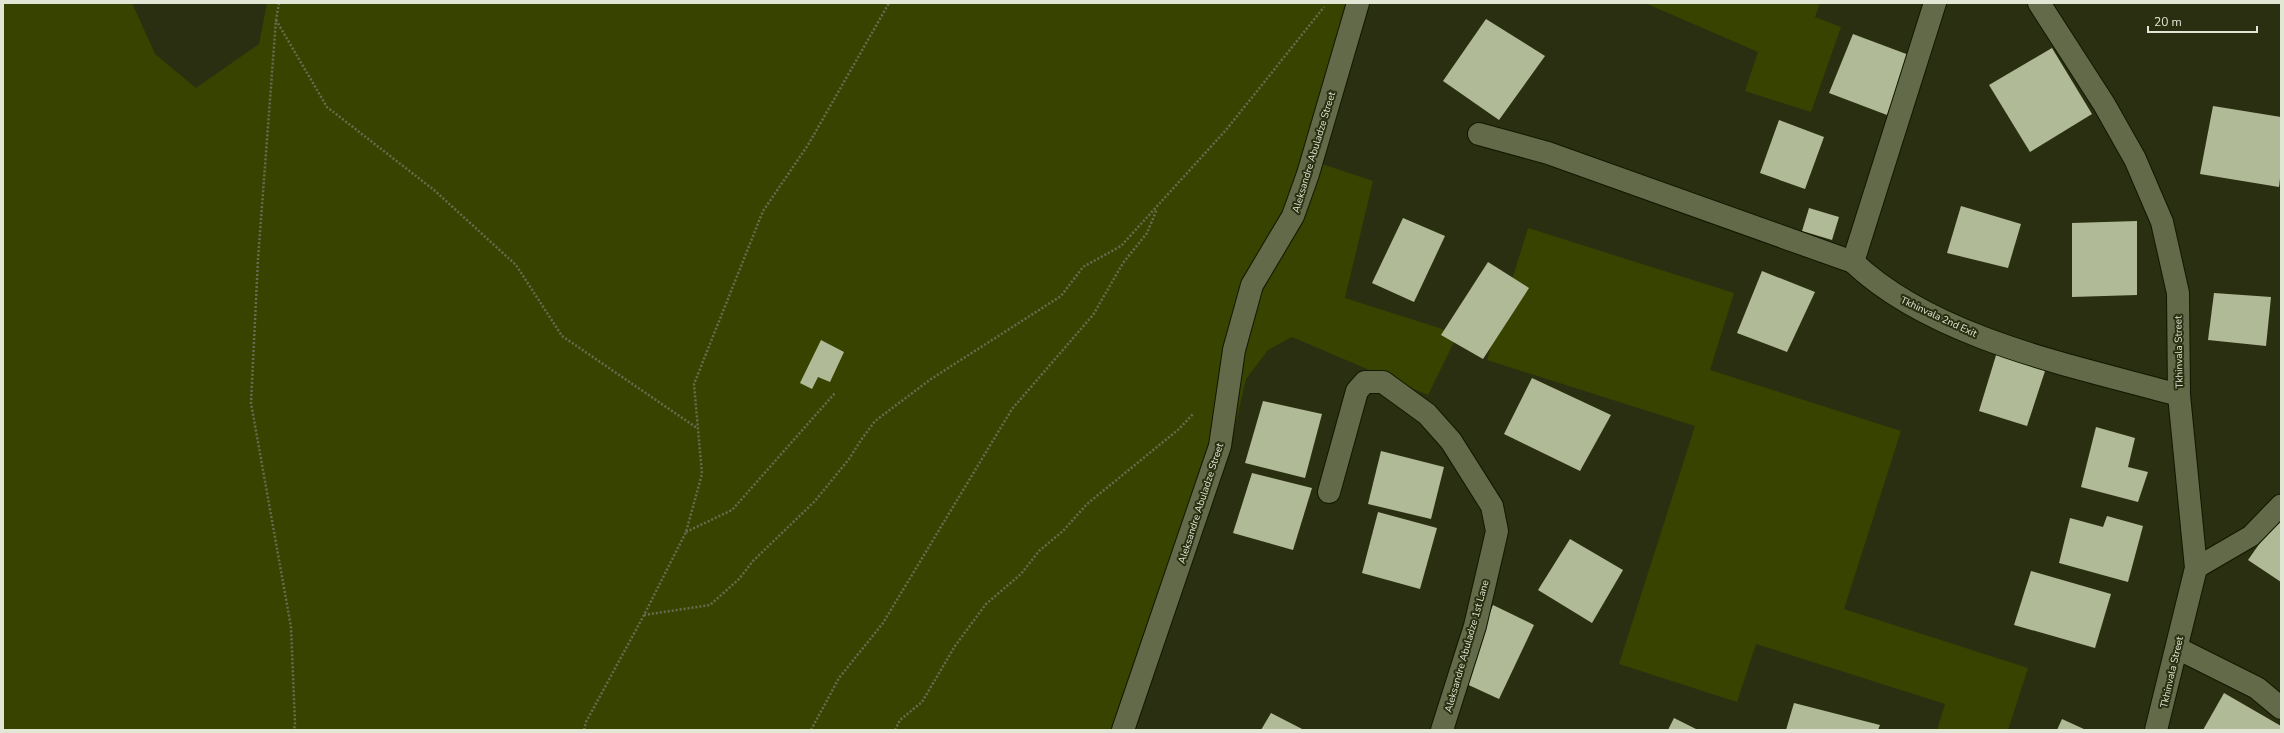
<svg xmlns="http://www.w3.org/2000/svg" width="2284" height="733" viewBox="0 0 2284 733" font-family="'Nunito Sans',sans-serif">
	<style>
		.green { fill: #384300 }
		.building { fill: #b1ba96 }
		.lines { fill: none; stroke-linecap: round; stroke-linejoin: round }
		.service-casing { stroke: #121700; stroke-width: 23 }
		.minor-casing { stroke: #121700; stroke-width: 24 }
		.path { stroke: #666c51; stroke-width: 2.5; stroke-dasharray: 2 2; stroke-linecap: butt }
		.service { stroke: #626a4a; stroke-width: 21 }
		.minor { stroke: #626a4a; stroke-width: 22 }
		.labels { text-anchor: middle; stroke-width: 4; stroke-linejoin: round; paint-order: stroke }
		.street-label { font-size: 10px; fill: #e2e7d5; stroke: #292f10 }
	</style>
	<rect width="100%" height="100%" fill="#292f10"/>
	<g class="green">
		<polygon points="3,3 132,3 155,54 196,88 259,44 267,3 1350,3 1293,216 1248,281 1214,444 1115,730 3,730"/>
		<polygon points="1645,3 1820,3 1815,17 1841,27 1811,112 1745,91 1758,52"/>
		<polygon points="1319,163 1373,181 1345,298 1458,334 1428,395 1292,337 1268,350 1246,379 1229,451 1240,356 1258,289"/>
		<polygon points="1528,228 1734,293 1710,370 1901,431 1844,609 2028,668 2008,730 1937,730 1945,704 1756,644 1737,702 1619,664 1695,426 1487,360"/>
	</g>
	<g class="building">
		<polygon points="1486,19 1545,56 1499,120 1443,81"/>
		<polygon points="1853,34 1909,55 1887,115 1829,93"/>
		<polygon points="2052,48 2092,114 2030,152 1989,85"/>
		<polygon points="2213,106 2281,117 2281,170 2279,187 2200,174"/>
		<polygon points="1779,120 1824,137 1805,189 1760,173"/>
		<polygon points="1961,206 2021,224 2008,268 1947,253"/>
		<polygon points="1809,208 1839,217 1832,240 1802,231"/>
		<polygon points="1403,218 1445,236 1414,302 1372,283"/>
		<polygon points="2137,221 2137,295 2072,297 2072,223"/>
		<polygon points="1488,262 1529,288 1483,359 1441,335"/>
		<polygon points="1762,271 1815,292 1787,352 1737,333"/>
		<polygon points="2214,293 2271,297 2266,346 2208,340"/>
		<polygon points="821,340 844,352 830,382 818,377 812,389 800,383"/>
		<polygon points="1997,352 2046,368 2027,426 1979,411"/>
		<polygon points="1532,378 1611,415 1580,471 1504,434"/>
		<polygon points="1263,401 1322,414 1305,478 1245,463"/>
		<polygon points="2096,427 2135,438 2128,467 2148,472 2138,502 2081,487"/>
		<polygon points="1381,451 1444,467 1431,519 1368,504"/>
		<polygon points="1252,473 1312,488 1293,550 1233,533"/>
		<polygon points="1378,512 1437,528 1420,589 1362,573"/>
		<polygon points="2281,513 2281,582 2248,560"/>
		<polygon points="2107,516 2143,526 2128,582 2059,563 2070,518 2103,527"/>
		<polygon points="1570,539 1623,570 1592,623 1538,590"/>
		<polygon points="2031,571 2111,594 2095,648 2014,625"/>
		<polygon points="1493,605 1534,625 1499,699 1462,682"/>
		<polygon points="2224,693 2281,726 2281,730 2203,730"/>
		<polygon points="1794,703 1880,725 1878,730 1786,730"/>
		<polygon points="1271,713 1304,730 1261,730"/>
		<polygon points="1674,718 1698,730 1668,730"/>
		<polygon points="2062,719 2086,730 2057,730"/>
	</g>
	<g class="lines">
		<g class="service-casing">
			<polyline id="service" points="2196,568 2251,536 2281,505"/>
		</g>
		<g class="minor-casing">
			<g id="minor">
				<polyline points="2039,3 2104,104 2135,159 2162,222 2178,293 2179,395 2196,568 2156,730"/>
				<path d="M 1479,134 L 1548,153 L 1853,262 C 1934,339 2074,366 2179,395"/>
				<polyline points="1853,262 1935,3"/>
				<polyline points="1329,492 1357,391 1365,382 1383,382 1427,414 1451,441 1492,506 1497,531 1492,553 1475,626 1442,730"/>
				<polyline points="2177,648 2257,688 2281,708"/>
				<polyline points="1123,730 1220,446 1234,350 1252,285 1293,216 1308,174 1358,3"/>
			</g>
		</g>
		<g class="path">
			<polyline points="279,3 276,20 258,259 251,403 291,627 295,723 294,730"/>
			<polyline points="276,20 327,107 434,190 516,265 562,336 697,428"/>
			<polyline points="686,532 732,510 835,393"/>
			<polyline points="644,615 710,605 739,579 753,561 815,501 849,459 861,440 875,421 931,379 1061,296 1083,267 1121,246 1226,130 1324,7"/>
			<polyline points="584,730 586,722 644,615 686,532 702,474 694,384 763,211 808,145 889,3"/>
			<polyline points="811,730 839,678 883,623 1012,409 1093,315 1123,263 1147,233 1157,209"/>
			<polyline points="895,730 900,720 922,702 955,646 986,604 1021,574 1039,551 1063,531 1087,504 1179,429 1193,414"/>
		</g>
		<use href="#service" class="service"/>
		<use href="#minor" class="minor"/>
	</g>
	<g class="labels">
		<g class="street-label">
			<text transform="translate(1313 152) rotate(-73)" y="4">Aleksandre Abuladze Street</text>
			<text transform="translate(1939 316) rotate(25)" y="4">Tkhinvala 2nd Exit</text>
			<text transform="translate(2178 352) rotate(-91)" y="4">Tkhinvala Street</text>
			<text transform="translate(1200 503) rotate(-72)" y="4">Aleksandre Abuladze Street</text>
			<text transform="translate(1466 646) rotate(-74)" y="4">Aleksandre Abuladze 1st Lane</text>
			<text transform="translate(2171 672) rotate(-77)" y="4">Tkhinvala Street</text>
		</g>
	</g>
	<rect width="2284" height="733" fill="none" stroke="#e2e7d5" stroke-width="8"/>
	<path d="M2148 26v6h109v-6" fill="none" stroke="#e2e7d5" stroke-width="2"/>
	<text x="2154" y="26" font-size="12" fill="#e2e7d5" stroke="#292f10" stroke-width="3" paint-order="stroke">20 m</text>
</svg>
